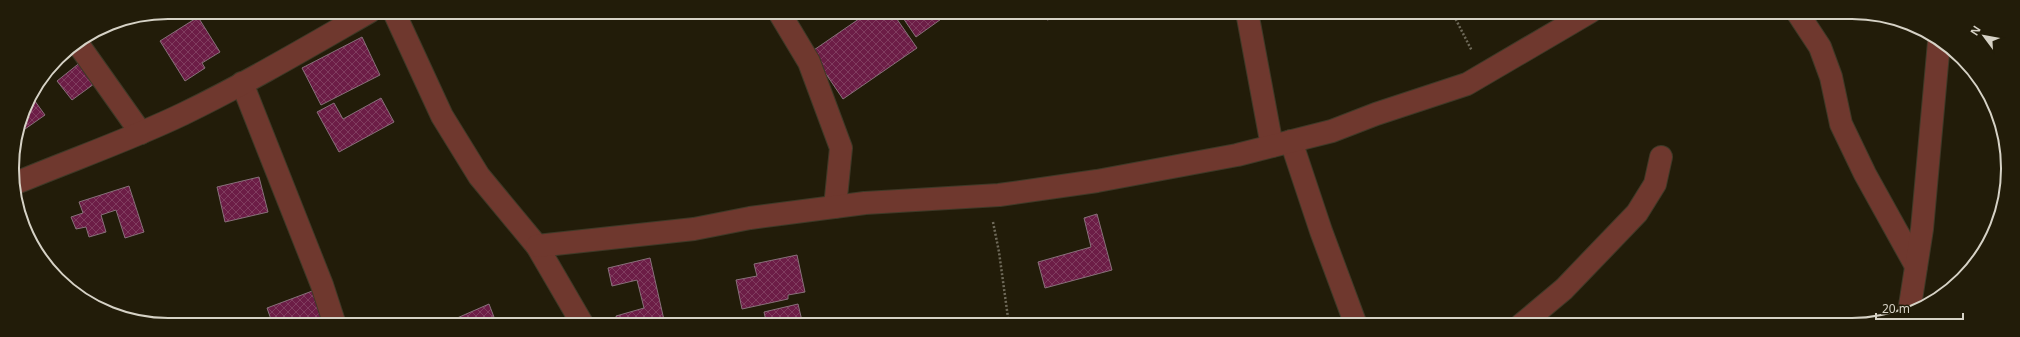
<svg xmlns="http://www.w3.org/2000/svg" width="2020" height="337" viewBox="0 0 2020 337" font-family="'Noto Sans',sans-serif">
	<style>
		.building { fill: url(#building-cross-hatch); stroke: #88707a }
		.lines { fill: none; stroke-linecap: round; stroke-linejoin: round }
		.street-casing { stroke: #3f3927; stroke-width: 24 }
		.path { stroke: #6e6959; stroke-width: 2.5; stroke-dasharray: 2 2; stroke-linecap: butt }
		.street { stroke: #6f382e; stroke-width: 22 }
		.rim { fill: none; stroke: #d6d2c6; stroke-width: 2 }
	</style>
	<defs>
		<pattern id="building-cross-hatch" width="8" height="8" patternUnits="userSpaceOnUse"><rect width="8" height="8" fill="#6c1d46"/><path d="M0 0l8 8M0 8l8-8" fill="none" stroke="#803d5f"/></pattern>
	</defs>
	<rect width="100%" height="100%" fill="#221c09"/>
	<g class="building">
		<polygon points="869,12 892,12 917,48 843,99 811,52"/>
		<polygon points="899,12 951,12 916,37"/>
		<polygon points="1045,12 1078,12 1047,20"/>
		<polygon points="198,17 220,52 202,63 205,68 185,81 160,41"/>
		<polygon points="362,37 380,75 321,105 302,68"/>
		<polygon points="82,61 98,81 72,100 57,81"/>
		<polygon points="32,97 45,115 25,129 21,123 24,108"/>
		<polygon points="381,98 394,122 339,152 317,112 334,103 343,119"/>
		<polygon points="259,177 268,212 225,222 217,187"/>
		<polygon points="129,186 144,232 125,238 116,210 101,215 106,232 89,237 86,227 76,229 71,217 83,213 79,202"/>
		<polygon points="1097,214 1112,270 1045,288 1038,262 1091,247 1084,218"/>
		<polygon points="797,255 805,292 788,295 788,299 742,309 736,280 757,276 754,264"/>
		<polygon points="650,258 664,320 646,325 618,325 616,316 644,308 637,280 612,286 608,268"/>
		<polygon points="315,290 327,324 308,325 306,318 288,325 273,325 267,308"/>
		<polygon points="489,304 497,325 449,325 448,322"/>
		<polygon points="798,304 803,325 767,325 764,312"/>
	</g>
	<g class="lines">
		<g class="street-casing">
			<g id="street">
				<polyline points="394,12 442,116 479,176 537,246 583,325"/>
				<polyline points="779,12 809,62 841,148 835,207"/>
				<polyline points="1247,12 1272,146"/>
				<polyline points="1797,12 1820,47 1831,77 1841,124 1865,174 1916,266"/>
				<polyline points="78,44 141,133"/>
				<polyline points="242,83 322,285 335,325"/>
				<polyline points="1291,141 1321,231 1356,325"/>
				<path d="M 16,183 C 71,160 129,140 183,114 C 247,83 308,47 369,12"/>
				<polyline points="537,246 694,229 750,218 865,203 999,195 1097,181 1237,155 1332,131 1376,114 1467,84 1590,12"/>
				<polyline points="1909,312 1922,229 1939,42"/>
				<polyline points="1521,325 1564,289 1637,213 1655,184 1661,157"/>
			</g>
		</g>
		<g class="path">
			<polyline points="1452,12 1472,51"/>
			<polyline points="993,222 999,252 1009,325"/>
		</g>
		<use href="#street" class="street"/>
	</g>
	<path d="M0 0H2020V337H0ZM168 19H1852A149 149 0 0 1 2001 168V169A149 149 0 0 1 1852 318H168A149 149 0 0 1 19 169V168A149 149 0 0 1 168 19Z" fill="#221c09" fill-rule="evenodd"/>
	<path class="rim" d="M168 19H1852A149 149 0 0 1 2001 168V169A149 149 0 0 1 1852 318H168A149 149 0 0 1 19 169V168A149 149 0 0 1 168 19Z"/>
	<g transform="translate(1984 36) rotate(302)" stroke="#221c09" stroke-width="3" paint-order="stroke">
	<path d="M0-3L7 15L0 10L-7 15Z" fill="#d6d2c6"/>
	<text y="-6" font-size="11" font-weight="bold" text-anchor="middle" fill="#d6d2c6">N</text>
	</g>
	<path d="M1876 313v6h87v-6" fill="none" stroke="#d6d2c6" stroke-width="2"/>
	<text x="1882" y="313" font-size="12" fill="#d6d2c6" stroke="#221c09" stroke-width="3" paint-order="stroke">20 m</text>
</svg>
